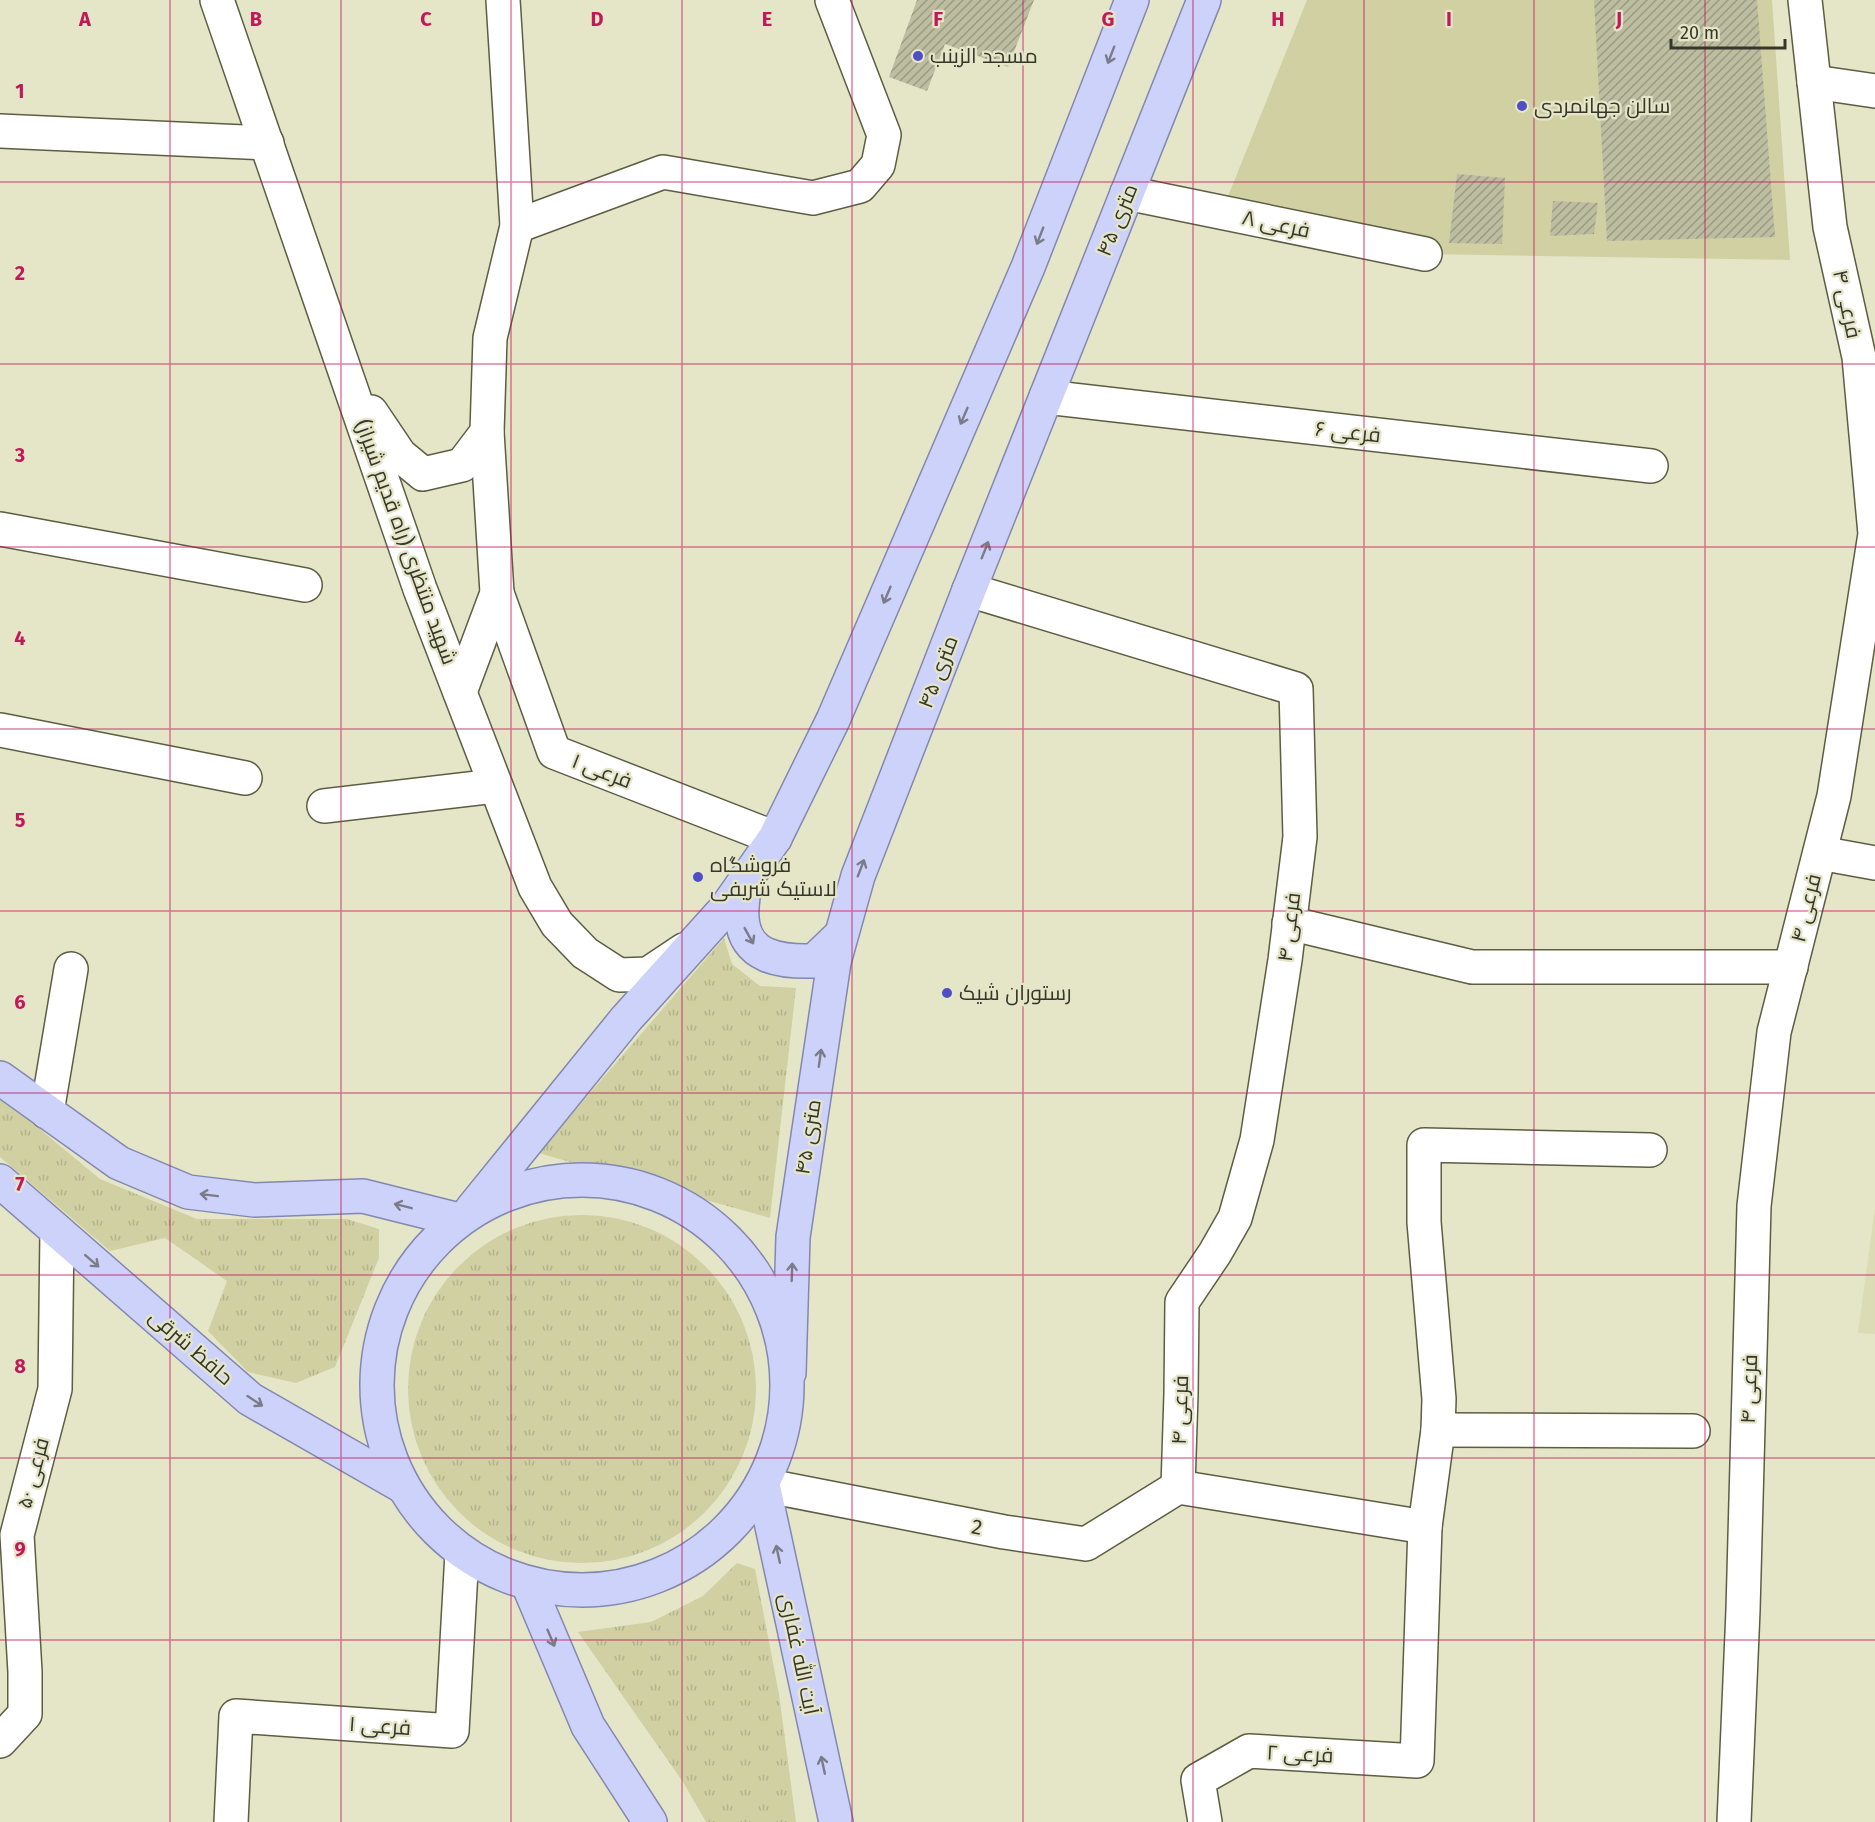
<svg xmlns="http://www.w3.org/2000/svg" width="1875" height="1822" viewBox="0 0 1875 1822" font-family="'Fira Sans',Cairo,sans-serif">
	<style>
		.built { fill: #dbdbb6 }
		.grass { fill: url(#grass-tufts) }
		.green { fill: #d0d0a3 }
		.building { fill: url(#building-hatch) }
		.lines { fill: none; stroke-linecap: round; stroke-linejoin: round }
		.minor-casing { stroke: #5d5d43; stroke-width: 36 }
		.major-casing { stroke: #8288af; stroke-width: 36 }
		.minor { stroke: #fff; stroke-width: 33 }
		.major { stroke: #cdd2fa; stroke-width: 33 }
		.oneway { stroke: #7a7c88 }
		.grid { fill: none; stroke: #c2185b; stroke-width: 1.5; stroke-opacity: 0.55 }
		.poi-dot { fill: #4f4fc5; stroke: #e5e6c8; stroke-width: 2 }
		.labels { text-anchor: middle; stroke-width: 4.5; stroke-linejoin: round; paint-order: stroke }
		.poi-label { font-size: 21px; fill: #36362a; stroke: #e5e6c8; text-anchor: start }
		.street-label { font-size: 21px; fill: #36362a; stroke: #e5e6c8 }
		.grid-label { font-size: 20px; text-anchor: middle; font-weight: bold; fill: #c2185b; stroke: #e5e6c8; stroke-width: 4.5; stroke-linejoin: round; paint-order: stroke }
	</style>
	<defs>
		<pattern id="grass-tufts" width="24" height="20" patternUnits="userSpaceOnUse" patternTransform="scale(1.5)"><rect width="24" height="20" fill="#d0d0a3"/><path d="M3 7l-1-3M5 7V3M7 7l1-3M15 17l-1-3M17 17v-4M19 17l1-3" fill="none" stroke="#b3b38c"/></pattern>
		<pattern id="building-hatch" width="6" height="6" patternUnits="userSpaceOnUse" patternTransform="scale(1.5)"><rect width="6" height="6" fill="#bdbea1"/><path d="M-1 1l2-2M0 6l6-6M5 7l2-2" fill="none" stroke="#9a9b83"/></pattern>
	</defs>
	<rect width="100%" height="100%" fill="#e5e6c8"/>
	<polygon class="built" points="1875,1208 1875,1334 1858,1333"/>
	<g class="grass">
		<polygon points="724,938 732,964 760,986 796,988 770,1218 538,1153"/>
		<polygon points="0,1096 100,1179 197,1219 347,1219 379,1229 379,1258 335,1367 296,1383 248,1372 208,1331 227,1281 165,1238 110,1251 0,1157"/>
		<circle cx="582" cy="1389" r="174"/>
		<polygon points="737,1563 755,1569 779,1694 796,1822 706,1822 683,1782 578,1632 651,1622 703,1596"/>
	</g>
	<polygon class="green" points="1307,0 1772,0 1790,260 1425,254 1222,211"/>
	<g class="building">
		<polygon points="917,0 1034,0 1008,67 945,44 927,91 889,77"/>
		<polygon points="1594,0 1757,0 1775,237 1607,241"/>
		<polygon points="1457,174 1505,178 1502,244 1449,243"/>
		<polygon points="1553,201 1598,203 1594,234 1550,236"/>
	</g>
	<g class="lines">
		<g class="minor-casing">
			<g id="minor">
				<polyline points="217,0 420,589 535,887 557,924 585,953 619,975 648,974 684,950"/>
				<polyline points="1814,82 1875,91"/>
				<polyline points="0,131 267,143"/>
				<polyline points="1127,193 1425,254"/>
				<polyline points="517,226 663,172 813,198 860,186 878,165 884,135 832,0"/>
				<polyline points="1046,397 1651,466"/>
				<polyline points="371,412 400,455 423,474 462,465 487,432"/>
				<polyline points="0,529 305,585"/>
				<polyline points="969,590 1296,689 1300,837 1285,960 1257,1140 1235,1218 1215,1253 1182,1302 1181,1394 1178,1487"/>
				<polyline points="497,593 554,752 775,838"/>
				<polyline points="460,692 497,593 487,432 490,338 517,226 503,0"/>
				<polyline points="0,730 245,778"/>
				<polyline points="324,806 495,786"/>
				<polyline points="1820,853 1875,863"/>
				<polyline points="1289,923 1472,967 1791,967"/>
				<polyline points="47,1112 71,969"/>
				<polyline points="1438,1430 1693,1431"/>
				<polyline points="763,1485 1004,1532 1086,1544 1178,1487"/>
				<polyline points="1178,1487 1425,1527"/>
				<polyline points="0,1741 25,1714 25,1672 17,1535 55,1389 57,1231"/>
				<polyline points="231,1822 236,1716 452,1731 462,1553"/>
				<polyline points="1205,1822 1198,1780 1249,1751 1417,1761 1425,1527 1438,1430 1439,1399 1424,1222 1424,1145 1650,1150"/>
				<polyline points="1734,1822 1743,1610 1754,1206 1774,1032 1834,796 1875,534 1859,357 1830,227 1805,0"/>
			</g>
		</g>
		<g class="major-casing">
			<g id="major">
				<path d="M 745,880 C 744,892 741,906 742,918 C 745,958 781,962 814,961 L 841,935"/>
				<polyline points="0,1078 119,1163 188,1192 254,1200 363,1196 459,1220"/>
				<circle cx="582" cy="1385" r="205"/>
				<polyline points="0,1181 250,1399 402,1486"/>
				<polyline points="472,1209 626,1019 726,908 775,838 833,720 1028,267 1132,0"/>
				<polyline points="789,1373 793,1237 834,962 858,876 969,590 1204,0"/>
				<polyline points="763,1485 836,1822"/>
				<polyline points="528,1584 588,1726 650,1822"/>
			</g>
		</g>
		<use href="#minor" class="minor"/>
		<use href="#major" class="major"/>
	</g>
	<defs><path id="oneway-shaft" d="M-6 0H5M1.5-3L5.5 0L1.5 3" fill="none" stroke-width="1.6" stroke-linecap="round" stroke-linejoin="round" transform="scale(1.5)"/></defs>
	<g class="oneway">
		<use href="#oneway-shaft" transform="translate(1111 55) rotate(111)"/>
		<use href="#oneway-shaft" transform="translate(1040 236) rotate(111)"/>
		<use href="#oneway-shaft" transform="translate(964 416) rotate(113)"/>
		<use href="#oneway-shaft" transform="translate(985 550) rotate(-68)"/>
		<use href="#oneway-shaft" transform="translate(887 595) rotate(113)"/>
		<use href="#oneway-shaft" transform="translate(861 868) rotate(-69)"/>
		<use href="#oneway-shaft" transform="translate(749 936) rotate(61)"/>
		<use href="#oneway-shaft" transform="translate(820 1058) rotate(-82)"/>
		<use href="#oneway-shaft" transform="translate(209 1195) rotate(-173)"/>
		<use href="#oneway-shaft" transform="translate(403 1206) rotate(-166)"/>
		<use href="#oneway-shaft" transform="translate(92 1261) rotate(41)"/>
		<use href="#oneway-shaft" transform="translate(792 1272) rotate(-88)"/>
		<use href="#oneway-shaft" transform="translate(255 1401) rotate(33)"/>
		<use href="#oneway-shaft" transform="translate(778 1554) rotate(-102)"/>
		<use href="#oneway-shaft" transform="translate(551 1638) rotate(67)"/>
		<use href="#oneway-shaft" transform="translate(823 1765) rotate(-102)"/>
	</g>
	<path class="grid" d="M 170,0 L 170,1822M 341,0 L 341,1822M 511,0 L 511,1822M 682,0 L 682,1822M 852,0 L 852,1822M 1023,0 L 1023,1822M 1193,0 L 1193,1822M 1364,0 L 1364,1822M 1534,0 L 1534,1822M 1705,0 L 1705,1822M 0,182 L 1875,182M 0,364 L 1875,364M 0,547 L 1875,547M 0,729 L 1875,729M 0,911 L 1875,911M 0,1093 L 1875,1093M 0,1275 L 1875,1275M 0,1458 L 1875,1458M 0,1640 L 1875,1640"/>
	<g class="poi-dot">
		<circle cx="918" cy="56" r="6"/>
		<circle cx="1522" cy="106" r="6"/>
		<circle cx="698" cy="877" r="6"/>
		<circle cx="947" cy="993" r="6"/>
	</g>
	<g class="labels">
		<g class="poi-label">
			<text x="930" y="63">مسجد الزینب</text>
			<text x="1534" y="113">سالن جهانمردی</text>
			<text x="710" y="872">فروشگاه<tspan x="710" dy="24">لاستیک شریفی</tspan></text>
			<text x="959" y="1000">رستوران شیک</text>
		</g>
		<g class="street-label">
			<text transform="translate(1117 220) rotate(-68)" y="7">۴۵ متری</text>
			<text transform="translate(1276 224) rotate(12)" y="7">فرعی ۸</text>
			<text transform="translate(1847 304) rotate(78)" y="7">فرعی ۴</text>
			<text transform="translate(1348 432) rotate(6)" y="7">فرعی ۶</text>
			<text transform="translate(406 542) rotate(70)" y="7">شهید منتظری (راه قدیم شیراز)</text>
			<text transform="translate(938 672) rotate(-69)" y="7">۴۵ متری</text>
			<text transform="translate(602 771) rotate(21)" y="7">فرعی ۱</text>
			<text transform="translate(1806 908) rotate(-76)" y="7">فرعی ۴</text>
			<text transform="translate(1289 927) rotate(-83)" y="7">فرعی ۴</text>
			<text transform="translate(808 1137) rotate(-81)" y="7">۴۵ متری</text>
			<text transform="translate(191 1347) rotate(41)" y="7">حافظ شرقی</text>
			<text transform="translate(1749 1389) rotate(-88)" y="7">فرعی ۴</text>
			<text transform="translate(1180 1410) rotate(-88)" y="7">فرعی ۴</text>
			<text transform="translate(33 1473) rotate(-75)" y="7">فرعی ۵۰</text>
			<text transform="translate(977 1527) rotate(11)" y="7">2</text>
			<text transform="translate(799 1654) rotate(78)" y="7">آیت الله غفاری</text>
			<text transform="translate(380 1726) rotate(4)" y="7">فرعی ۱</text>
			<text transform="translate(1300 1754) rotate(3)" y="7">فرعی ۲</text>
		</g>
	</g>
	<g class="grid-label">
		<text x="85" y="26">A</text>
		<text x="256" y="26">B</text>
		<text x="426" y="26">C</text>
		<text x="597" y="26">D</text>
		<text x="767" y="26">E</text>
		<text x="938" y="26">F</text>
		<text x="1108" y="26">G</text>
		<text x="1278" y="26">H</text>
		<text x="1449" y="26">I</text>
		<text x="1619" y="26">J</text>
		<text x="20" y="98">1</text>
		<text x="20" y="280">2</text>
		<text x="20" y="462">3</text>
		<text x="20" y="645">4</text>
		<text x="20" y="827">5</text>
		<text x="20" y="1009">6</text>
		<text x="20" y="1191">7</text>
		<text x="20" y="1373">8</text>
		<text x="20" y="1556">9</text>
	</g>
	<path d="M1671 39v9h114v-9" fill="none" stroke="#36362a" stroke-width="3"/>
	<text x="1680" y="39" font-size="18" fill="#36362a" stroke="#e5e6c8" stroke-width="4.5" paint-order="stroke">20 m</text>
</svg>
